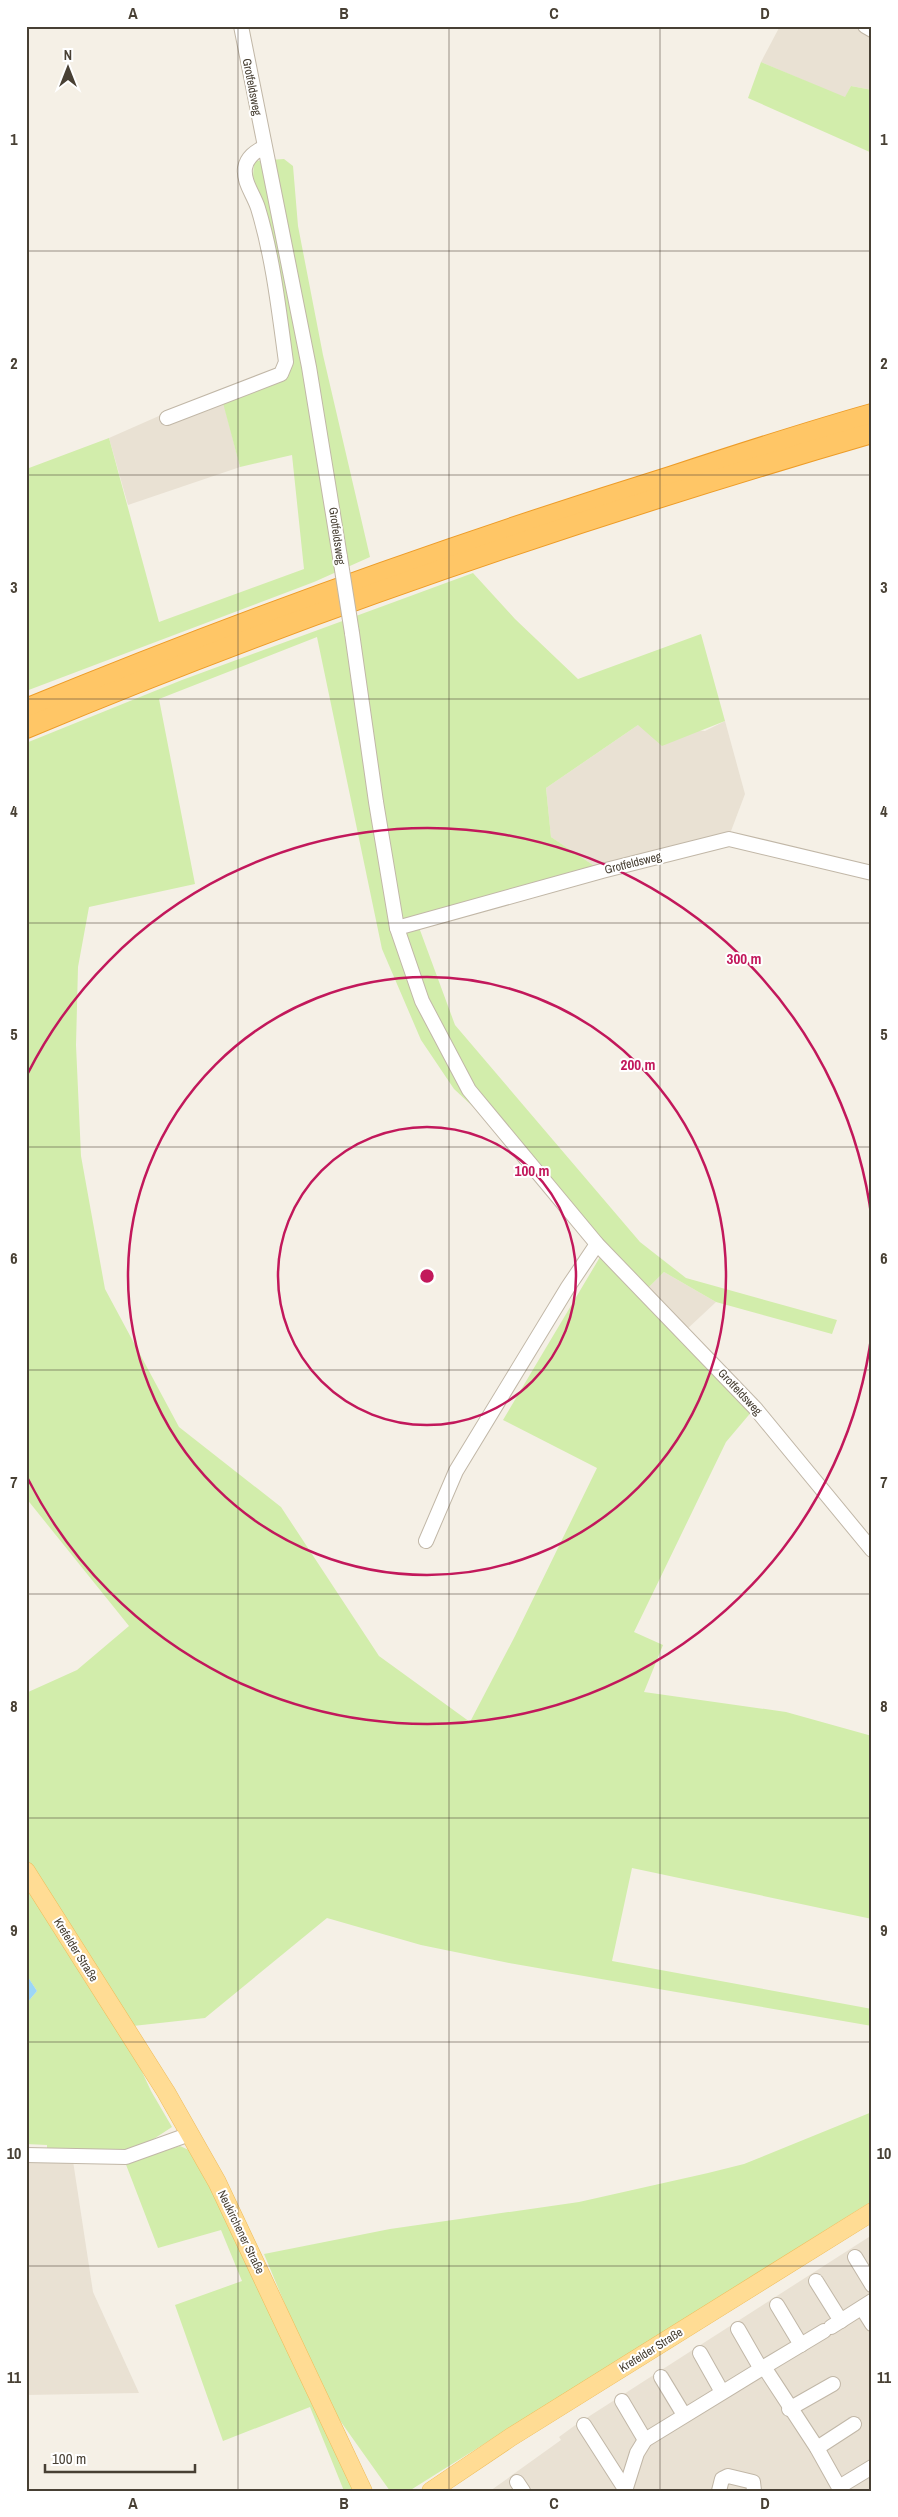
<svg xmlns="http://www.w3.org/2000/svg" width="898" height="2517" viewBox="0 0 898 2517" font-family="'Archivo Narrow',sans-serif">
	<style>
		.residential { fill: #e9e1d3 }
		.green { fill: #d2edab }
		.water { fill: #9cd6f7 }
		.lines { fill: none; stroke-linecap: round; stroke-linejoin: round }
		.minor-casing { stroke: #c1b7a7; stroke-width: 16 }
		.major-casing { stroke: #efbc59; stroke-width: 19 }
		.highway-casing { stroke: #ed9c28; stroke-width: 22 }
		.minor { stroke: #fff; stroke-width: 14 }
		.major { stroke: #ffdc94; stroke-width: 18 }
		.highway { stroke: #ffc666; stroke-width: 20 }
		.minor-bridge-casing { stroke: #c1b7a7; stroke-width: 16; stroke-linecap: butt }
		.minor-bridge { stroke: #fff; stroke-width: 14 }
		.grid { fill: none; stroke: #484034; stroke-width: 1; stroke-opacity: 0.55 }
		.ring { fill: none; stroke: #c2185b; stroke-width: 2.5 }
		.labels { text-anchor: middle; stroke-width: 4; stroke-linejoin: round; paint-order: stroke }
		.street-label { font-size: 12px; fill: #484034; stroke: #fff }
		.centre { fill: #c2185b; stroke: #fff; stroke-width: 2.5 }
		.ring-label { font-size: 15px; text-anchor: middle; font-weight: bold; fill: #c2185b; stroke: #fff; stroke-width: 4; stroke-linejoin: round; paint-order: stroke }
		.neatline { fill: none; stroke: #484034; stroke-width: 2 }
		.grid-label { font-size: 16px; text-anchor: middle; font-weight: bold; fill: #484034 }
	</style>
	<rect width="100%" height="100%" fill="#f5f0e6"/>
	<g class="residential">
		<polygon points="780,26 861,26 872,32 872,90 851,86 845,98 761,62"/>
		<polygon points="220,389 240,467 128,505 109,438"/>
		<polygon points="725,721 745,794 728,839 602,871 551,837 546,788 638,725 705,731"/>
		<polygon points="664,1272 716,1302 686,1330 646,1290"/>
		<polygon points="73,2161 93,2292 139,2393 26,2395 26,2162"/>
		<polygon points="872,2235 872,2491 490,2491 561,2440 559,2437 574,2426"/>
	</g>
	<g class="green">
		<polygon points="761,62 845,97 851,86 872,90 872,153 748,98"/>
		<polygon points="284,159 293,166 298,226 323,355 370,557 314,582 26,691 26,463 29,468 109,438 159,622 304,569 292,455 240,467 223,403 289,373 265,215 253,177 254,161"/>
		<polygon points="473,573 515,619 578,679 701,634 725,721 662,746 638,725 546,788 551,837 602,871 417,922 455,1025 640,1242 686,1278 837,1320 832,1334 716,1302 664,1272 646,1290 483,1116 454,1089 421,1040 382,949 317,637 159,699 195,884 89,907 78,967 76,1045 81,1156 105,1289 179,1427 281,1507 379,1656 470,1722 515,1636 597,1468 503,1420 600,1257 682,1336 753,1410 726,1442 634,1632 663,1645 644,1692 786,1712 872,1736 872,1919 632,1868 612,1961 872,2009 872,2026 509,1963 421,1945 327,1918 205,2018 133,2026 26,1862 26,1693 77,1670 129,1626 26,1498 26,743 182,680"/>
		<polygon points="26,1884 124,2033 151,2091 172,2127 126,2157 47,2155 47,2145 26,2144 26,2004 37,1991 26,1974"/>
		<polygon points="872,2112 872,2201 409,2491 390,2491 324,2398 264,2254 390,2229 579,2202 708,2173 744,2164"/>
		<polygon points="180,2146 191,2151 196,2158 355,2491 344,2491 310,2407 223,2441 175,2305 242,2281 221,2230 158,2248 125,2162"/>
	</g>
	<polygon class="water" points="26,1974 37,1991 26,2004"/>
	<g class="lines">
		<g class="minor-casing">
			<g id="minor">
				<polyline points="241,26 309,367 340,557"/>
				<polyline points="865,26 872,30"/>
				<path d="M 167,418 L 281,374 L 286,362 C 279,311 273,257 258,208 C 254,195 243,182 245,168 C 247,157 255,152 264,147"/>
				<polyline points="352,633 376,802 397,928 422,1001 469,1090 597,1244 755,1408 872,1550"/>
				<polyline points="397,928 602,871 729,839 872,873"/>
				<polyline points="426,1541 456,1471 568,1287 597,1244"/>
				<polyline points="26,2155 126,2157 190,2134"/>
				<polyline points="855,2257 872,2285"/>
				<polyline points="816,2281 841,2321"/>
				<polyline points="777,2305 801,2345"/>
				<polyline points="862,2308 872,2324"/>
				<polyline points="831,2327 872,2301"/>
				<polyline points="738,2329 761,2369"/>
				<polyline points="700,2353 722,2392"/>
				<polyline points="764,2367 824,2331"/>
				<polyline points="661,2377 684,2415"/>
				<polyline points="622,2401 645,2440"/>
				<polyline points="789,2409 833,2384"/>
				<polyline points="584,2425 625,2489"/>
				<polyline points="817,2448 854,2424"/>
				<polyline points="517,2482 523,2491"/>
				<polyline points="839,2487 872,2467"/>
				<polyline points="625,2491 637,2453 645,2440 764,2367 817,2448 841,2491"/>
				<polyline points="719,2491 722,2479 728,2476 753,2482 754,2491"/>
			</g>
		</g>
		<g class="major-casing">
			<g id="major">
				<polyline points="26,1871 166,2092 217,2182 363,2491"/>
				<polyline points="431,2491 511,2437 872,2212"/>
			</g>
		</g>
		<g class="highway-casing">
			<g id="highway">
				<path d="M 26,709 C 237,622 452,545 670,477 C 737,455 804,433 872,414"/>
				<path d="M 26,728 C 301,613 586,516 872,433"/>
			</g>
		</g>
		<use href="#minor" class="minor"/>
		<use href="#major" class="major"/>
		<use href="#highway" class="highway"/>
		<g class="minor-bridge-casing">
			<polyline id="minor-bridge" points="340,557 352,633"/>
		</g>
		<use href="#minor-bridge" class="minor-bridge"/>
	</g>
	<path class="grid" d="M 238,26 L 238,2491M 449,26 L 449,2491M 660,26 L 660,2491M 26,251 L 872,251M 26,475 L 872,475M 26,699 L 872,699M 26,923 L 872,923M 26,1147 L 872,1147M 26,1370 L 872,1370M 26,1594 L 872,1594M 26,1818 L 872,1818M 26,2042 L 872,2042M 26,2266 L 872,2266"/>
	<g class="ring">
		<circle cx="427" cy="1276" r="149"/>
		<circle cx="427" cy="1276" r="299"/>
		<path d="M872 1331A448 448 0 0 1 28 1479M28 1073A448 448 0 0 1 872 1221"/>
	</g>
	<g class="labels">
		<g class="street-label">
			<text transform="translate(252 87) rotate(79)" y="4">Grotfeldsweg</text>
			<text transform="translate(337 536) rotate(82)" y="4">Grotfeldsweg</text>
			<text transform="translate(633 863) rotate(-14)" y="4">Grotfeldsweg</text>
			<text transform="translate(740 1392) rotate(47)" y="4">Grotfeldsweg</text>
			<text transform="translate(76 1950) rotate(58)" y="4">Krefelder Straße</text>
			<text transform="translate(241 2232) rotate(64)" y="4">Neukirchener Straße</text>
			<text transform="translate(651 2350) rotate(-32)" y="4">Krefelder Straße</text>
		</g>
	</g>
	<circle cx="427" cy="1276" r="8" class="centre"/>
	<g class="ring-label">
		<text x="744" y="964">300 m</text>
		<text x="638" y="1070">200 m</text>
		<text x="532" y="1176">100 m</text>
	</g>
	<rect width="898" height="2517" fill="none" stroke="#ffffff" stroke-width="55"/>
	<g transform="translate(68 68)" stroke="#ffffff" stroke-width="4" paint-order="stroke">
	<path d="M0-4L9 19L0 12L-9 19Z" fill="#484034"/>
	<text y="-8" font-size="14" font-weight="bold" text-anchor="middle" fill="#484034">N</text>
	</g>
	<path d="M45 2464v8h150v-8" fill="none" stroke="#484034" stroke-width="2.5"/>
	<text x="52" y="2464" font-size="15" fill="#484034" stroke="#ffffff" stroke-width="4" paint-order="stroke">100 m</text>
	<rect x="28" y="28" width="842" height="2462" class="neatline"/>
	<g class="grid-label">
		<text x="133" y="19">A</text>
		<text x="344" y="19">B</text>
		<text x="554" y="19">C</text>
		<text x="765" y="19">D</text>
		<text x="14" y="145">1</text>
		<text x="884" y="145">1</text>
		<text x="14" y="369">2</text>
		<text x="884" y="369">2</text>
		<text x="14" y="593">3</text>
		<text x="884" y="593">3</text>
		<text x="14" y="817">4</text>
		<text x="884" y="817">4</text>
		<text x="14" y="1040">5</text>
		<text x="884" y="1040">5</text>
		<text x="14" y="1264">6</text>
		<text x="884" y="1264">6</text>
		<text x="14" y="1488">7</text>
		<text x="884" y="1488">7</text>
		<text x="14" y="1712">8</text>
		<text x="884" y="1712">8</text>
		<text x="14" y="1936">9</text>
		<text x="884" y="1936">9</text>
		<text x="14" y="2159">10</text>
		<text x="884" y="2159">10</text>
		<text x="14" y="2383">11</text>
		<text x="884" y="2383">11</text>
		<text x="133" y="2509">A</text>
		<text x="344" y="2509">B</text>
		<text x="554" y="2509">C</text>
		<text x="765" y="2509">D</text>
	</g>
</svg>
